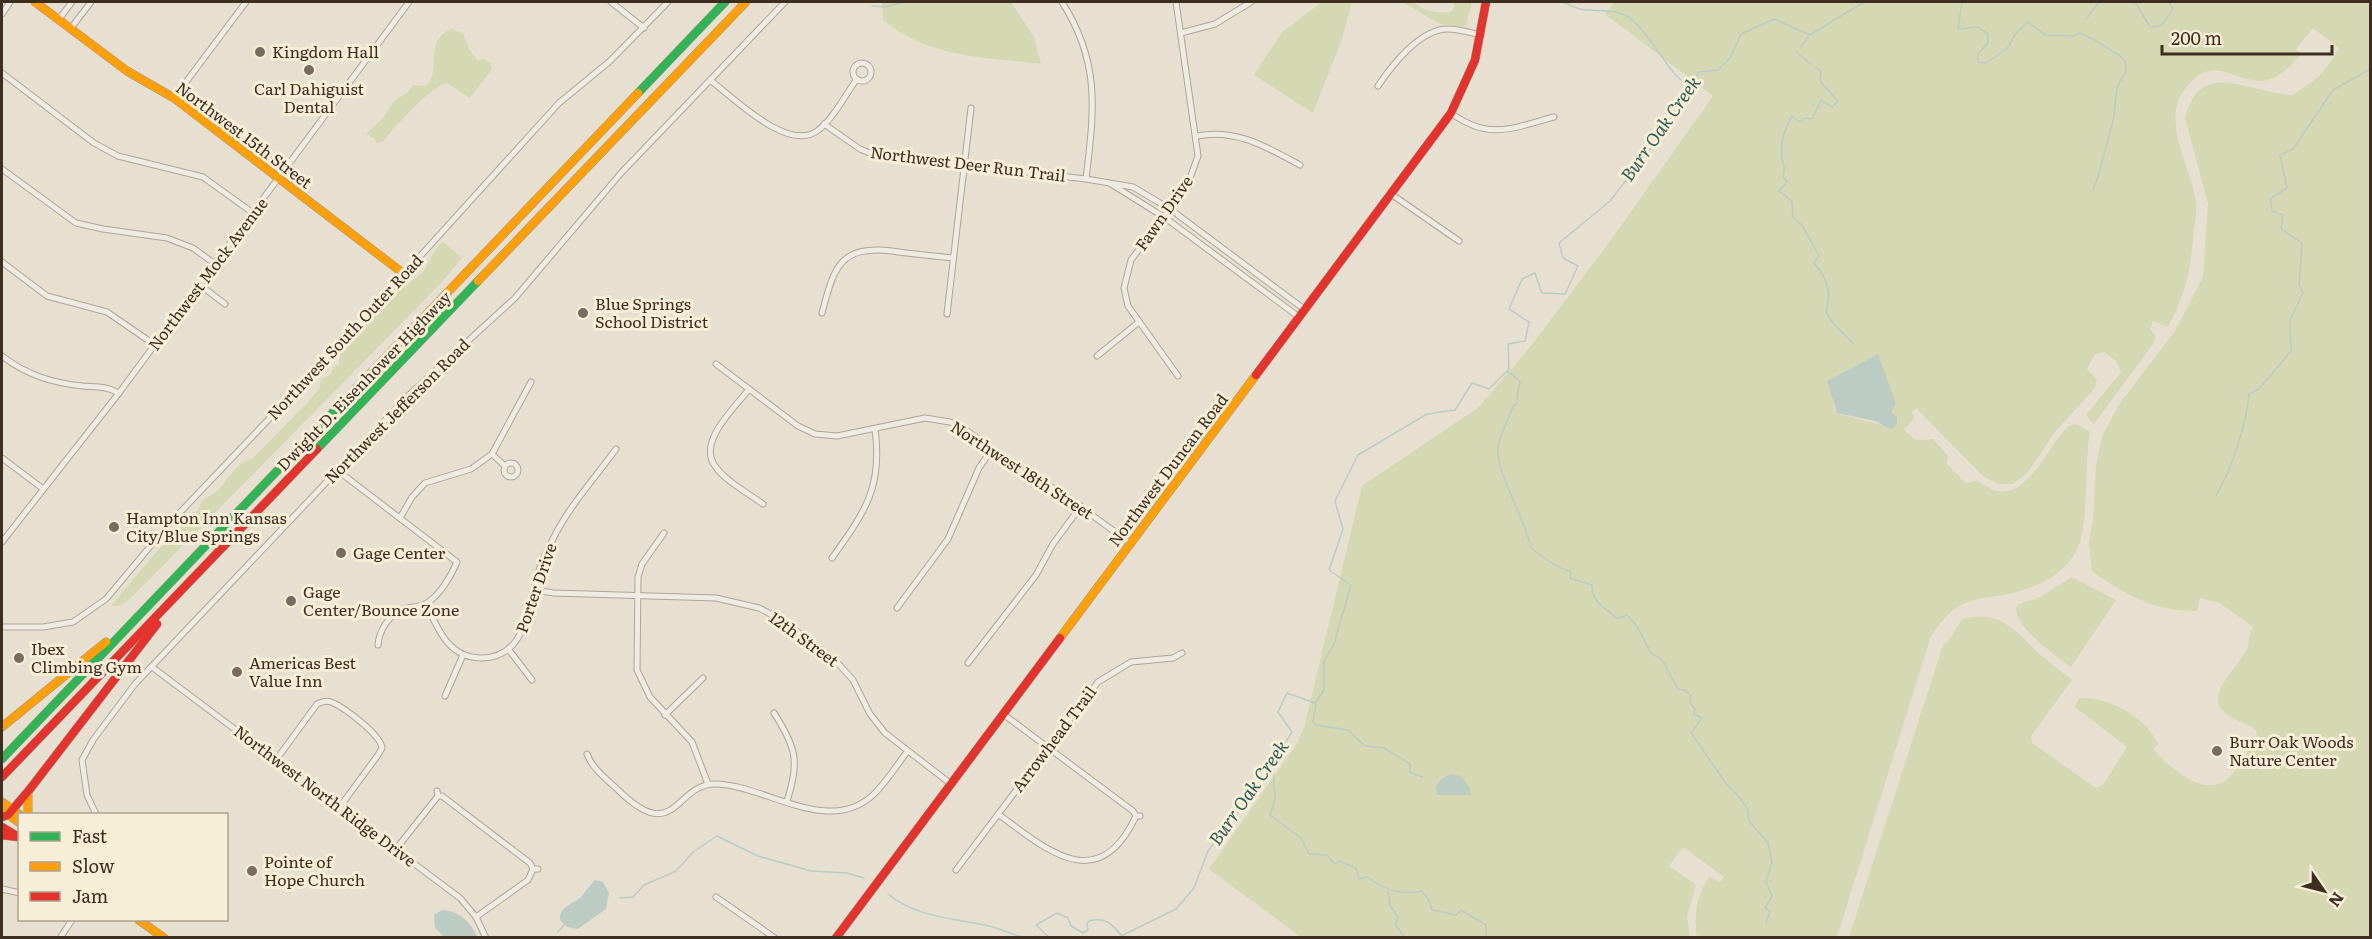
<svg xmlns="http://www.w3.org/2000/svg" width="2372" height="939" viewBox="0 0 2372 939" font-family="Literata,serif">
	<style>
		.green { fill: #d6d7b3; fill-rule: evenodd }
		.water { fill: #bcccc2 }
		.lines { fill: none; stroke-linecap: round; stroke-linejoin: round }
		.stream { stroke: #bcccc2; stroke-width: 1.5 }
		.street-casing { stroke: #ada599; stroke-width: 7 }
		.fast-casing { stroke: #9c958a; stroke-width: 9 }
		.slow-casing { stroke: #9c958a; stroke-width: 9 }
		.jam-casing { stroke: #9c958a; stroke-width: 9 }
		.street { stroke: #efebe3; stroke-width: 5 }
		.fast { stroke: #30b455; stroke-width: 8 }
		.slow { stroke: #ff9f0a; stroke-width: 8 }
		.jam { stroke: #e5322d; stroke-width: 8 }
		.poi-dot { fill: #786c5e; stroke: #f7eed8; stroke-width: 2 }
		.labels { text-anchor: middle; stroke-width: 6; stroke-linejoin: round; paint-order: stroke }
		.poi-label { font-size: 16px; fill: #3d2e20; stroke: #f7eed8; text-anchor: start }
		.street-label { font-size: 16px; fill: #3d2e20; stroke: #f7eed8 }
		.water-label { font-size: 18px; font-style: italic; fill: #2f5d5a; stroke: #f7eed8 }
	</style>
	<rect width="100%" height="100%" fill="#e7e0d1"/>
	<g class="green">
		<path d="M 882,2 L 1011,2 L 1034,37 L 1041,64 C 984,57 929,58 883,20 Z"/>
		<polygon points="1322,2 1352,2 1342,39 1313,113 1254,75 1282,32"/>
		<path d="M 1402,2 C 1418,1 1417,7 1430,11 C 1436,13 1444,12 1451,12 L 1455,5 L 1452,2 L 1472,2 L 1466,26 L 1463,27 L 1440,24 Z"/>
		<path d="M 1615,2 L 2370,2 L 2370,937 L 1849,937 L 1943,645 L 1952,636 L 1962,619 C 1998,611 2012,626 2035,650 C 2047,661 2060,670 2072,680 L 2031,736 L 2032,743 L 2096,788 L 2103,785 L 2127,747 L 2075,707 L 2079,698 C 2109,697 2145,716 2158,744 L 2154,749 C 2167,766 2203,798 2226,780 C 2238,770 2248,750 2257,737 L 2256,730 C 2246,722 2226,718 2220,707 C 2210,690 2241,663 2247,649 C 2250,641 2248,635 2253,627 L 2220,603 L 2200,598 L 2197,611 C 2148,610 2132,597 2092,572 L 2089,542 L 2093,520 L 2096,465 L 2103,434 L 2120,403 L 2175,331 L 2203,277 L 2208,204 L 2185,118 C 2201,56 2250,94 2292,95 C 2316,81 2325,73 2339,48 L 2313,28 L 2296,49 L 2301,54 C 2291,66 2277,81 2260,81 C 2229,80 2213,53 2185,89 C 2159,121 2193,168 2196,203 C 2197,212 2195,222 2194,231 C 2190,271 2187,291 2168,327 L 2153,321 L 2150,329 L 2156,337 L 2153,344 L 2094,424 L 2088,419 L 2087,414 L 2121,372 L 2116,361 L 2104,352 L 2095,354 L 2087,369 L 2097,380 L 2095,388 L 2054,433 L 2029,471 L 2013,484 L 1999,484 L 1984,477 L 1916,408 L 1912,412 L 1914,418 L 1904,430 L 1916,440 L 1933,439 L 1948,456 L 1947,464 L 1966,483 L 1977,481 C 1984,484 1990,490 1998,491 C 2029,498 2049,443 2069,426 L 2076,424 L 2090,432 C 2084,466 2089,503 2081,538 C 2073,571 2039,588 2008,594 C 1993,597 1978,597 1963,604 C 1949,610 1940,624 1931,636 L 1837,937 L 1697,937 C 1694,914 1696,897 1709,877 L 1721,882 L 1724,877 L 1683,847 L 1669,866 L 1696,885 L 1687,917 L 1690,937 L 1301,937 L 1209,869 L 1298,742 L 1304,728 L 1362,486 L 1479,407 L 1534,342 L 1608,244 L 1713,96 L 1605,14 ZM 1885,376 L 1896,404 L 1882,425 L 1842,415 L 1834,410 L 1832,391 L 1827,382 Z"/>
		<path d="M 452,29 L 463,33 L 469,49 L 477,60 L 485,59 L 491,63 L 492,69 L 470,98 C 462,94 454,86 448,84 C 436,80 391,131 384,141 L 377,143 L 374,138 L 366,134 L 383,118 L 394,101 L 408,92 L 413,85 L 426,86 C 443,71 422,40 452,29 Z"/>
		<path d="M 443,242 L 462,258 L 441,283 L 145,584 C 136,592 124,609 111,606 L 157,551 L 199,509 L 202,500 C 207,497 213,495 218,490 C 228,481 237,460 252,459 L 306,404 L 319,389 L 321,379 L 330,375 L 334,367 L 339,365 L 340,352 L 347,348 L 349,342 L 384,306 L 390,303 L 400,287 L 408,285 C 412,278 418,278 423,272 C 431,262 432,250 443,242 Z"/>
		<path d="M 2072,577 L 2116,600 L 2071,667 C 2055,655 2017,630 2016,608 L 2019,604 L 2040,597 Z"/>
	</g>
	<g class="water">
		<polygon points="1878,354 1896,404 1891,412 1897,417 1897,424 1891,429 1875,421 1837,413 1827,381"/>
		<polygon points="1450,774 1461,776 1470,788 1471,795 1437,795 1436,787 1441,779"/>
		<path d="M 595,880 L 603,882 L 609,893 L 606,909 L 578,929 L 567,927 L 560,920 C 559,905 574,905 582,896 C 586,891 590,885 595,880 Z"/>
		<path d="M 442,910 C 459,910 472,924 477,937 L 444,937 L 435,928 L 434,915 Z"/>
	</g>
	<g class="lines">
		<g class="stream">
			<path d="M 1563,2 C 1568,4 1575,8 1580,9 C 1597,12 1616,8 1631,19 C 1654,37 1669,77 1689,85"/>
			<polyline points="1962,2 1958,29 1978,27 1988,34 1988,43 1978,54 1978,62 1986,63 2007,49 2016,33 2028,22 2045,35 2074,36 2078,33"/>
			<polyline points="2135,2 2150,27 2161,26 2173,9 2169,2"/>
			<polyline points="872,6 885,7 905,2"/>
			<polyline points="2086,19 2099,2"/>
			<path d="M 2079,33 L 2093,39 L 2120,56 L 2125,61 L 2126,72 C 2111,90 2118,109 2111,129 C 2105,149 2101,170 2093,191"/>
			<polyline points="1800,48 1808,37"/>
			<polyline points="1796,52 1811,64"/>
			<path d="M 1816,68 L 1821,71 L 1820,81 L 1838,101 L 1832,107 L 1821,100 L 1812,119 L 1805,118 L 1800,122 L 1792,116 C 1785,128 1780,144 1782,158 C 1784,166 1785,168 1783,177 L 1787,182 L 1779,191 L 1792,201 L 1793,218 L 1802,225 L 1819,256 L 1814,263 C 1827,277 1832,294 1826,312 C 1832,325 1844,334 1854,344"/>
			<path d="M 1507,371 L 1520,381 C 1519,390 1516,395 1517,404 L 1513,406 C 1509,419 1501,431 1498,446 C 1494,469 1526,520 1531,548 C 1544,558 1556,567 1571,572 L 1570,578 L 1592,585 C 1591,603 1606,607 1617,619 L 1627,615 C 1639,626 1642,637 1650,651 C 1653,656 1658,657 1662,660 C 1664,662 1676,686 1678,689 L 1685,690 L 1691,696 L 1690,703 L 1695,709 L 1694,714 L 1702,718 L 1691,733 L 1725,782 L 1741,799 L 1748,810 L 1749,821 L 1768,843 L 1772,862 L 1766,882 L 1772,896 L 1765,908 L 1770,911 L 1766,923"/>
			<path d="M 2216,496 C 2231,470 2247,423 2249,394 L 2259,389 L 2291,351 L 2290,320 L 2303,293 L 2299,285 L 2302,243 L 2281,229 L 2283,215 L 2272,211 L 2270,199 L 2287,188 L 2280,155 L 2293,149 L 2333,90 L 2370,69"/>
			<polyline points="1316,703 1313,722 1316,725 1348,730 1365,746 1384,748 1410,764 1410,772 1422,777"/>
			<path d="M 1273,765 L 1275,799 L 1270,815 L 1301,838 L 1309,854 L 1327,855 L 1335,864 L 1339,861 L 1356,868 L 1359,879 L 1367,877 C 1385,889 1400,896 1422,891 L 1429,900 L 1432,910 L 1456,915 L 1461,910 L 1486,925 L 1486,938"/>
			<polyline points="1388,891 1390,905 1398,918 1395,924 1405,938"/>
			<path d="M 888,894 C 917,918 954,918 989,926 C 1002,929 1012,935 1025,938"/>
			<polyline points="620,898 633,897 644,885 676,871 693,852 717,836 758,856 811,871 847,873 864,878"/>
			<polyline points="558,932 564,925"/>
			<polyline points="1121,936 1176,909 1194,888 1208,851 1260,783 1292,732 1278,712 1287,693 1315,703 1324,690 1324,661 1334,644 1351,585 1329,570 1343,529 1335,501 1358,455 1427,414 1455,410 1472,383 1489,389 1509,369 1508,344 1525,341 1529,322 1509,309 1522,279 1535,273 1542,293 1565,294 1578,266 1563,258 1559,243 1610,201 1662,134 1699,72 1718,70 1730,58 1741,34 1774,19 1810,35 1864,2"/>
			<path d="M 1050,938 L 1036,925 L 1057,913 L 1068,918 L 1071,926 L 1083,933 L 1088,930 L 1087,924 L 1089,921 C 1105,917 1111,923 1121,935"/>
		</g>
		<g class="street-casing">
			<g id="street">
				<polyline points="611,2 644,28"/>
				<path d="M 1062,2 C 1101,63 1094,111 1086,179"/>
				<polyline points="1176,2 1198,156 1187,186 1131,260 1124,288 1128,306 1178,376"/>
				<polyline points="2,14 10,2"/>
				<polyline points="59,19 72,2"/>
				<polyline points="71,28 91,2"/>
				<polyline points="1181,33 1215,24 1251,2"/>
				<circle cx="862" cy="72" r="9"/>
				<polyline points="2,73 94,143 118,156 203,177 253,213"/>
				<path d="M 710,80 C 734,98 787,152 817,131 C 833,120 845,95 857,79"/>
				<path d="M 1378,86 C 1392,65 1420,29 1448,29 C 1459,29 1471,33 1481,35"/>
				<polyline points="174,98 246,2"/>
				<path d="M 1451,113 C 1489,141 1513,128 1554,117"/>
				<polyline points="824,124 860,149 874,155 1086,179 1133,187 1170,209 1304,309"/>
				<path d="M 1197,136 C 1235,128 1267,147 1300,165"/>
				<polyline points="2,169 76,223 103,229 167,238 193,248 215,264"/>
				<polyline points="1111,184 1164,217 1299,317"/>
				<polyline points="1391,194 1459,241"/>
				<polyline points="2,262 47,296 107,312 155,345"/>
				<polyline points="200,285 225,304"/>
				<path d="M 822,313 C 834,268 839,245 892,251 C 912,254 933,256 953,258"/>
				<polyline points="947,314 971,108"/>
				<path d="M 2,356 C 27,375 52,383 83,386 C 98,387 106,386 119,393"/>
				<polyline points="1097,356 1139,322"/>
				<polyline points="716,364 798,426 815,434 837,436 925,418 950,422 962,427 1024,473 1059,491 1130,543"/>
				<path d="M 749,389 C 736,407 697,441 715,466 C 725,481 748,493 763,504"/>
				<polyline points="492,454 505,466"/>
				<polyline points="2,458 42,488"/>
				<circle cx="511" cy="470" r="7"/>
				<path d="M 337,470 L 457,562 C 451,576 440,595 427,603 C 419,608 412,606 404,609 C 389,614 379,631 378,645"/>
				<polyline points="400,518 412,497 425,483 471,469 492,454 531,382"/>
				<polyline points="664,533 642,564 638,577 637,670 650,697 692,742 708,784"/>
				<polyline points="2,542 119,393 409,2"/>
				<path d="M 832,558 C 865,512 883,487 875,429"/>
				<polyline points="534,590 554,593 716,598 759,608 780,619 835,660 853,680 870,714 885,733 951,784"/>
				<path d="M 426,604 C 438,629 448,657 480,658 C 524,659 527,613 536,581 C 539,567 546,552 553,539 C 569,506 595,478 616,449"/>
				<polyline points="897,608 948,539 979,468 992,449"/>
				<polyline points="2,627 43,627 73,622 106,599 169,524 346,338 559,103 610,61 668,2"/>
				<polyline points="509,650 532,680"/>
				<polyline points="968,663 1036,575 1053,544 1081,506"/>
				<polyline points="152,667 460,898 476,917 486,938"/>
				<polyline points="445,696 463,655"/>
				<path d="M 774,713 C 796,747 800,762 787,801"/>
				<polyline points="1003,714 1133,811 1136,816 1140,816"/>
				<polyline points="665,715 703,678"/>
				<path d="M 587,754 C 592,768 605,778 616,788 C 677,849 674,782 717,784 C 767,786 828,836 873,795 C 886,783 896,766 907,752"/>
				<path d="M 276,760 L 317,704 C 322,702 326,700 331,702 C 344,707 381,735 382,748 L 378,755 L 339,808"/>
				<polyline points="437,791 438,796 442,796 530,863 533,869 538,869"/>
				<polyline points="96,814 87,795 82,760 93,740 135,684 410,394 515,298 621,173 785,2"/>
				<path d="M 998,814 C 1045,848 1098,898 1136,816"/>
				<polyline points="396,849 438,796"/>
				<polyline points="956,870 1098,682 1131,662 1173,658 1182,653"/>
				<polyline points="2,889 20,893"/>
				<polyline points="716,897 775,938"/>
				<polyline points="476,917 528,880 533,869"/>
				<polyline points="60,938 72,920"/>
			</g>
		</g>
		<g class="fast-casing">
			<g id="fast">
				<polyline points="638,93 725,2"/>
				<polyline points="317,449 478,281"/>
				<polyline points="2,759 360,384"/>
			</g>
		</g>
		<g class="slow-casing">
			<g id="slow">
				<polyline points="35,2 127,71 174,98 404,274"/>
				<polyline points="478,281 746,2"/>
				<polyline points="360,384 638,93"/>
				<polyline points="1060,638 1256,375"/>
				<polyline points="2,727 106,642"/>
				<polyline points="28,794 28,814"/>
				<polyline points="2,802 20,815"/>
				<polyline points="2,810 20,823"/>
				<polyline points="139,920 164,938"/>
			</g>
		</g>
		<g class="jam-casing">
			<g id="jam">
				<polyline points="1256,375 1451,113 1475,60 1486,2"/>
				<polyline points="2,777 317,449"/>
				<polyline points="2,817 8,815 30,789 157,624"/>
				<polyline points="2,827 17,836"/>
				<polyline points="2,835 18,837"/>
				<polyline points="836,938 1060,638"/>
			</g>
		</g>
		<use href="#street" class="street"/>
		<use href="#fast" class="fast"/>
		<use href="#slow" class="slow"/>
		<use href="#jam" class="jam"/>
	</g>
	<g class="poi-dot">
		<circle cx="260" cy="52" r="6"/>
		<circle cx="309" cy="70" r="6"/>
		<circle cx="583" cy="313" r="6"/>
		<circle cx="114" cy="527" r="6"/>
		<circle cx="341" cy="553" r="6"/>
		<circle cx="291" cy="601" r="6"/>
		<circle cx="19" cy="658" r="6"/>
		<circle cx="237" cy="672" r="6"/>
		<circle cx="2217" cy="751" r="6"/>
		<circle cx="252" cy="871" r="6"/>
	</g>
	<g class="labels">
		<g class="poi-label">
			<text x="272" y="58">Kingdom Hall</text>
			<text x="309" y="95" text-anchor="middle">Carl Dahiguist<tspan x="309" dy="18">Dental</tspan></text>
			<text x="595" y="310">Blue Springs<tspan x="595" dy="18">School District</tspan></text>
			<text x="126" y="524">Hampton Inn Kansas<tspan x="126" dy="18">City/Blue Springs</tspan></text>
			<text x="353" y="559">Gage Center</text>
			<text x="303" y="598">Gage<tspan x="303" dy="18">Center/Bounce Zone</tspan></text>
			<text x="31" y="655">Ibex<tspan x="31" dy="18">Climbing Gym</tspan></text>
			<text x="249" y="669">Americas Best<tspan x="249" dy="18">Value Inn</tspan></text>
			<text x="2229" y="748">Burr Oak Woods<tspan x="2229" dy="18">Nature Center</tspan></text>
			<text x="264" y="868">Pointe of<tspan x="264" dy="18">Hope Church</tspan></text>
		</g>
		<g class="street-label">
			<text transform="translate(244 135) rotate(37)" y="6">Northwest 15th Street</text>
			<text transform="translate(968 164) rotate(7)" y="6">Northwest Deer Run Trail</text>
			<text transform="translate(1164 213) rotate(-55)" y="6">Fawn Drive</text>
			<text transform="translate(208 274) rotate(-53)" y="6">Northwest Mock Avenue</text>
			<text transform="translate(345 337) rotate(-47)" y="6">Northwest South Outer Road</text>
			<text transform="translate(364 381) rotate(-46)" y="6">Dwight D. Eisenhower Highway</text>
			<text transform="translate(397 411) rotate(-45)" y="6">Northwest Jefferson Road</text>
			<text transform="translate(1022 470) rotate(33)" y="6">Northwest 18th Street</text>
			<text transform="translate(1168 470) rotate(-53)" y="6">Northwest Duncan Road</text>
			<text transform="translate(536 588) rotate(-71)" y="6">Porter Drive</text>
			<text transform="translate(804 639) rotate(36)" y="6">12th Street</text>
			<text transform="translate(1054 739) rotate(-53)" y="6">Arrowhead Trail</text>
			<text transform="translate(325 796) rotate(37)" y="6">Northwest North Ridge Drive</text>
		</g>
		<g class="water-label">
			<text transform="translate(1661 129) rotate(-55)" y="6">Burr Oak Creek</text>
			<text transform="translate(1249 793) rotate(-55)" y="6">Burr Oak Creek</text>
		</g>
	</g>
	<rect width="2372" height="939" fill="none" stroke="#3d2e20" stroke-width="6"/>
	<rect x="18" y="813" width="210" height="108" fill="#f7eed8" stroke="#ada18e" stroke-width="1.5"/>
	<rect x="30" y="832" width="30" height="9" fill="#30b455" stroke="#ada18e" stroke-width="1.5"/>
	<text x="72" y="843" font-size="18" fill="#3d2e20">Fast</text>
	<rect x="30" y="862" width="30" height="9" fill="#ff9f0a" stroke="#ada18e" stroke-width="1.5"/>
	<text x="72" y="873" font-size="18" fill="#3d2e20">Slow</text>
	<rect x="30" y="892" width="30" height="9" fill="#e5322d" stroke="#ada18e" stroke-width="1.5"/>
	<text x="72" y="903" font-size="18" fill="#3d2e20">Jam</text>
	<g transform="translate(2324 891) rotate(125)" stroke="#f7eed8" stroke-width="4.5" paint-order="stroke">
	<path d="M0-4.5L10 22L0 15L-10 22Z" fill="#3d2e20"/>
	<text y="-9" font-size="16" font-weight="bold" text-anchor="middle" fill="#3d2e20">N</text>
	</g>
	<path d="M2162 45v9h170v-9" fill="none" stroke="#3d2e20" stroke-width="3"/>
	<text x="2171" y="45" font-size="18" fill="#3d2e20" stroke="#f7eed8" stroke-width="4.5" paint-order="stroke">200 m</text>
</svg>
